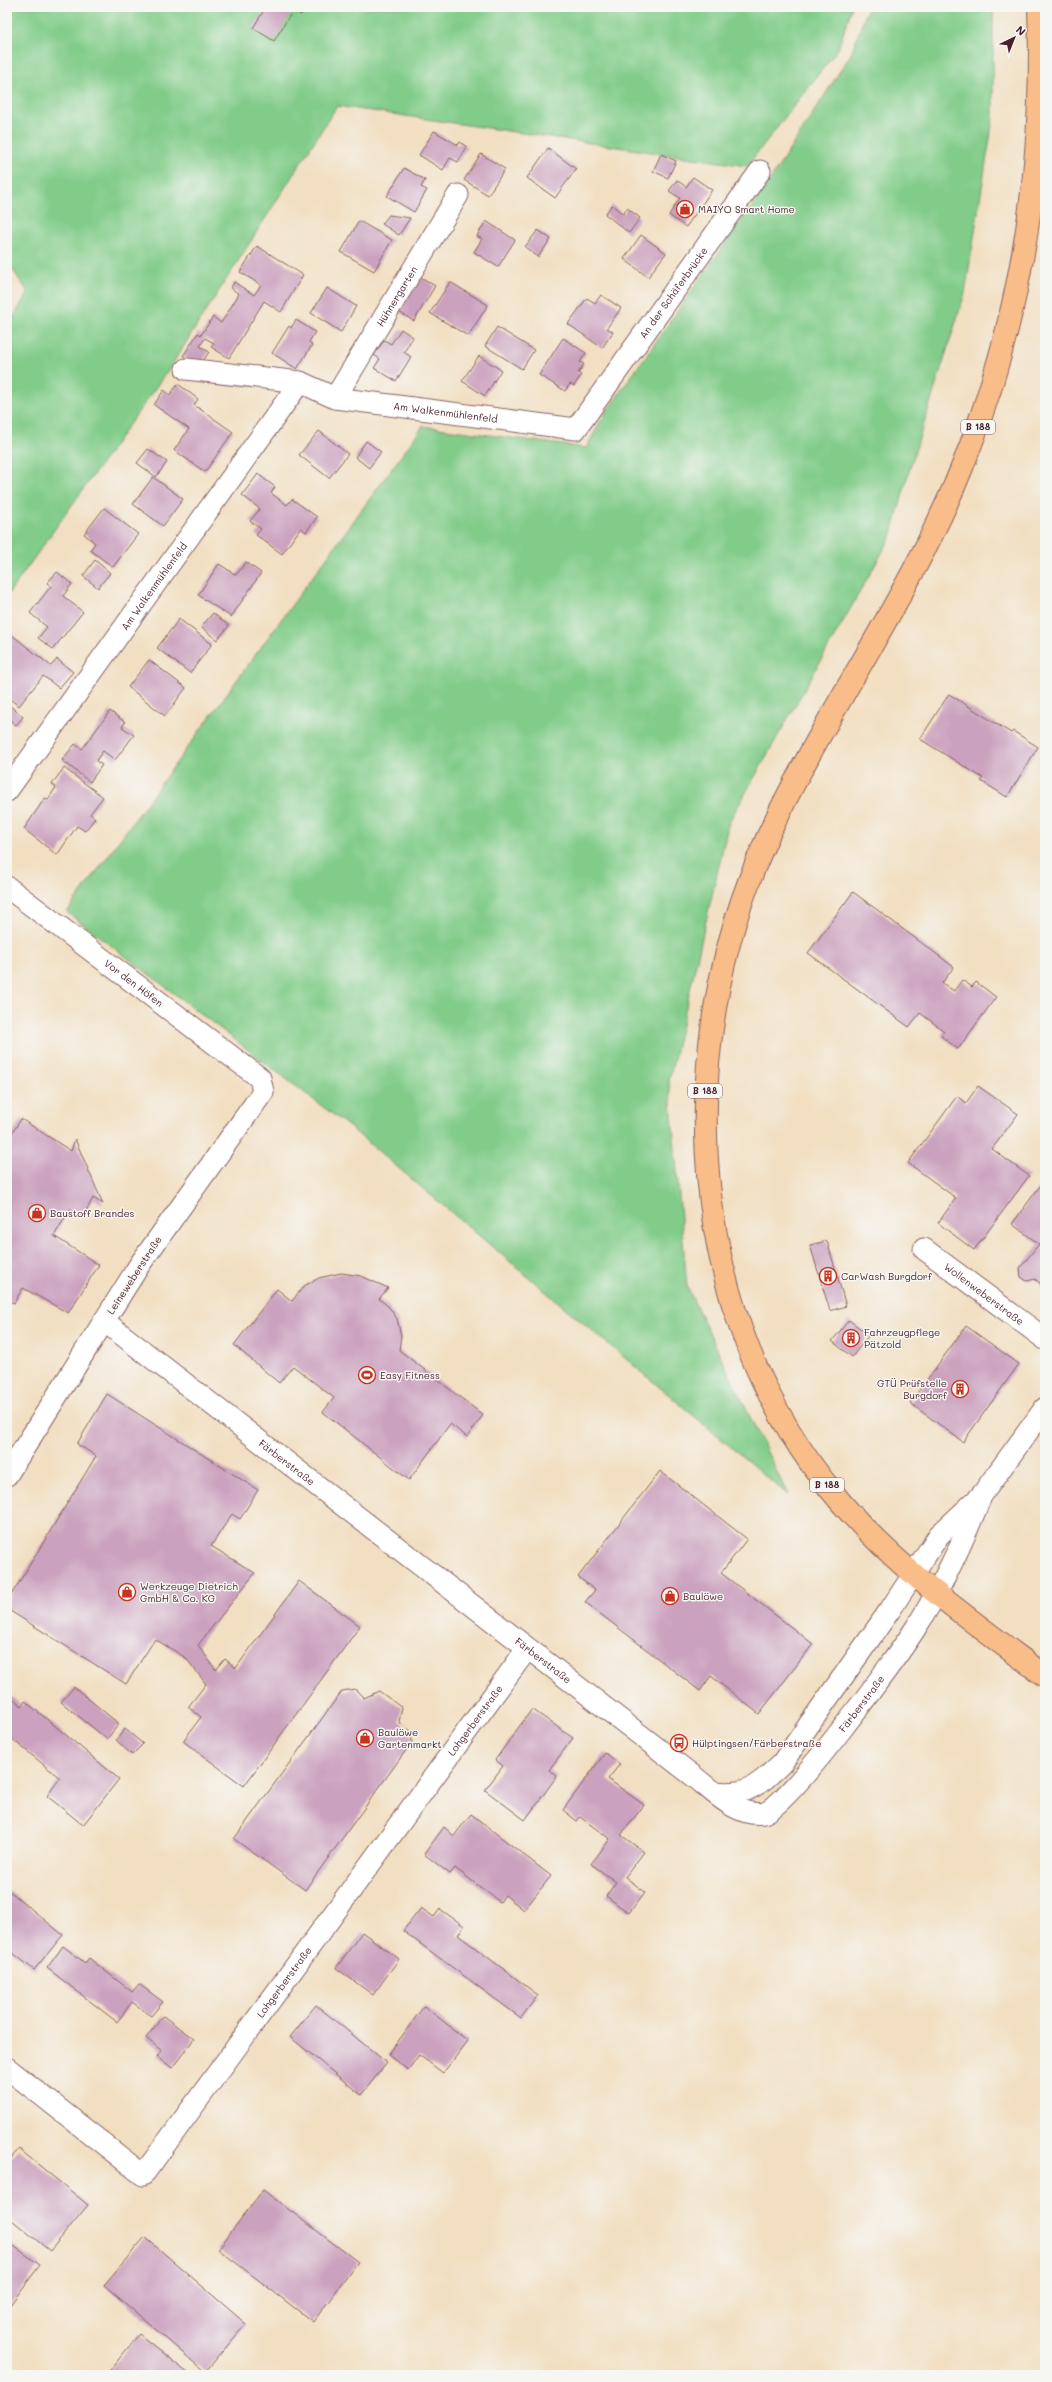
<svg xmlns="http://www.w3.org/2000/svg" width="1052" height="2382" viewBox="0 0 1052 2382" font-family="Mali,sans-serif">
	<style>
		.green { fill: #81cc89; stroke: #66765a }
		.building { fill: #caa1be }
		.lines { fill: none; stroke-linecap: round; stroke-linejoin: round }
		.street-casing { stroke: #856260; stroke-width: 23 }
		.primary-casing { stroke: #856260; stroke-width: 24 }
		.street { stroke: #fff; stroke-width: 21 }
		.primary { stroke: #f8bd89; stroke-width: 22 }
		.labels { text-anchor: middle; stroke-width: 3; stroke-linejoin: round; paint-order: stroke }
		.shield { fill: #f6f6f2; stroke: #7e6067; stroke-width: 1 }
		.shield-label { font-size: 9px; font-weight: bold; fill: #4a1f2b }
		.poi-label { font-size: 10px; fill: #4a1f2b; stroke: #f6f6f2; text-anchor: start }
		.street-label { font-size: 10px; fill: #4a1f2b; stroke: #f6f6f2 }
	</style>
	<rect width="100%" height="100%" fill="#f6f6f2"/>
	<filter id="ink" filterUnits="userSpaceOnUse"><feTurbulence type="fractalNoise" baseFrequency=".025" numOctaves="2"/><feDisplacementMap in="SourceGraphic" scale="8" xChannelSelector="R" yChannelSelector="G"/><feConvolveMatrix kernelMatrix="1 2 1 2 8 2 1 2 1" color-interpolation-filters="sRGB"/></filter>
	<filter id="wash" filterUnits="userSpaceOnUse"><feTurbulence type="fractalNoise" baseFrequency=".012" numOctaves="4" result="noise"/><feDisplacementMap in="SourceGraphic" scale="16" xChannelSelector="R" yChannelSelector="G"/><feGaussianBlur stdDeviation="0.9" result="paint"/><feColorMatrix in="noise" values="0 0 0 0 0 0 0 0 0 0 0 0 0 0 0 0 0 1.4 0 .05"/><feComposite in="paint" operator="in"/></filter>
	<g filter="url(#wash)">
		<rect width="100%" height="100%" fill="#f2dfc2"/>
		<g class="green">
			<polygon points="7,7 852,7 838,49 747,166 337,106 171,366 7,596 7,328 28,292 7,262"/>
			<polygon points="868,7 993,7 993,119 965,293 911,464 891,537 729,822 669,1080 687,1287 788,1495 352,1129 67,912 423,426 586,448 604,415 772,177 851,54"/>
		</g>
		<g id="blocks">
			<g class="building">
				<polygon points="266,7 305,7 301,15 293,10 274,41 253,28"/>
				<polygon points="434,131 458,145 460,142 467,147 458,162 450,158 443,170 419,155"/>
				<polygon points="548,148 576,169 555,198 527,178"/>
				<polygon points="481,154 505,169 488,195 464,180"/>
				<polygon points="661,154 676,161 668,178 653,171"/>
				<polygon points="404,168 425,180 421,187 427,190 414,212 387,196"/>
				<polygon points="693,177 712,190 686,227 669,215 680,198 669,191 677,180 686,187"/>
				<polygon points="612,205 623,214 627,208 640,218 629,233 605,214"/>
				<polygon points="389,215 410,218 399,235 382,224"/>
				<polygon points="359,221 392,240 374,271 341,252"/>
				<polygon points="486,221 515,240 498,267 474,252 482,239 477,236"/>
				<polygon points="538,230 551,239 538,257 525,247"/>
				<polygon points="641,235 666,253 648,277 624,259"/>
				<polygon points="257,246 303,275 281,312 264,301 229,358 211,347 214,343 205,338 200,346 209,352 199,367 183,356 198,333 201,335 213,317 221,323 239,294 231,288 234,282 254,295 261,285 240,272"/>
				<polygon points="419,276 435,286 414,321 397,311"/>
				<polygon points="450,282 488,305 468,336 430,313"/>
				<polygon points="327,288 356,306 341,332 311,313"/>
				<polygon points="601,295 621,308 607,328 613,332 602,348 568,324 587,298 595,303"/>
				<polygon points="296,320 315,332 309,342 312,345 297,369 272,353 289,326 291,328"/>
				<polygon points="497,327 534,350 522,369 485,346"/>
				<polygon points="401,329 413,337 404,352 411,357 396,381 374,368 380,359 374,355 384,340 391,344"/>
				<polygon points="563,338 586,353 580,362 584,364 578,373 581,375 574,386 570,384 565,391 539,375"/>
				<polygon points="479,356 501,370 485,396 462,381"/>
				<polygon points="178,384 198,399 194,405 233,432 205,472 174,450 189,429 154,405 164,390 170,395"/>
				<polygon points="319,431 348,454 329,478 299,455"/>
				<polygon points="366,441 381,452 369,468 355,457"/>
				<polygon points="148,449 167,462 156,477 137,463"/>
				<polygon points="258,474 275,487 271,493 287,505 292,499 317,517 306,532 301,528 282,554 256,535 261,529 250,521 260,509 242,495"/>
				<polygon points="153,477 183,499 163,526 133,504"/>
				<polygon points="104,508 138,534 113,567 90,550 95,543 84,534"/>
				<polygon points="95,560 110,573 98,588 83,576"/>
				<polygon points="246,562 261,573 231,617 198,595 219,564 236,575"/>
				<polygon points="57,572 72,584 63,596 83,612 53,649 38,638 47,627 30,613 51,586 47,583"/>
				<polygon points="213,613 229,626 217,640 201,627"/>
				<polygon points="179,619 212,644 190,673 157,648"/>
				<polygon points="7,631 51,666 57,659 73,672 59,688 43,676 19,706 7,697"/>
				<polygon points="149,660 186,688 165,716 128,687"/>
				<polygon points="949,694 1011,733 1013,731 1038,747 1007,797 981,781 983,778 920,739"/>
				<polygon points="8,704 23,717 16,725 7,718"/>
				<polygon points="110,711 125,722 122,727 134,735 115,760 103,751 96,761 102,765 90,782 62,760 75,744 82,749"/>
				<polygon points="64,768 103,797 90,814 95,818 85,831 77,826 57,855 24,829 45,798 48,800 56,787 52,784"/>
				<polygon points="853,892 954,967 942,983 954,991 962,980 972,987 976,982 996,997 958,1049 941,1036 944,1031 920,1013 909,1027 808,953"/>
				<polygon points="978,1086 1018,1114 992,1149 1029,1176 974,1250 938,1223 956,1198 908,1163 957,1096 966,1103"/>
				<polygon points="21,1119 71,1151 75,1139 103,1204 93,1198 83,1217 70,1209 54,1236 99,1265 68,1313 23,1288 14,1303 7,1300 7,1141"/>
				<polygon points="1040,1186 1045,1190 1045,1294 1042,1291 1041,1284 1035,1279 1027,1281 1021,1277 1020,1268 1039,1244 1012,1224"/>
				<polygon points="827,1241 846,1306 830,1311 810,1245"/>
				<polygon points="341,1273 361,1276 388,1288 379,1299 389,1307 397,1319 401,1336 399,1350 483,1415 467,1437 450,1424 409,1480 323,1412 334,1398 293,1366 279,1383 234,1345 277,1289 292,1301 304,1286 319,1278"/>
				<polygon points="849,1320 869,1335 852,1357 832,1341"/>
				<polygon points="966,1326 1019,1364 963,1442 910,1403"/>
				<polygon points="107,1394 258,1490 240,1519 232,1514 211,1546 255,1573 198,1645 216,1670 225,1659 236,1668 299,1581 360,1626 244,1786 183,1741 201,1717 188,1707 206,1684 186,1658 155,1639 126,1684 7,1609 7,1602 96,1456 77,1444"/>
				<polygon points="660,1471 747,1539 721,1573 813,1644 759,1714 711,1676 700,1691 585,1602 595,1590 578,1577"/>
				<polygon points="74,1687 119,1724 107,1739 61,1702"/>
				<polygon points="355,1689 364,1698 379,1691 402,1708 399,1722 411,1731 412,1742 305,1890 234,1839 342,1691"/>
				<polygon points="7,1693 22,1706 25,1701 119,1779 83,1825 47,1796 60,1778 7,1735"/>
				<polygon points="532,1709 573,1738 549,1770 557,1776 525,1820 485,1790 503,1766 495,1760"/>
				<polygon points="125,1729 143,1744 132,1755 116,1740"/>
				<polygon points="605,1753 620,1764 608,1779 644,1805 621,1835 644,1852 625,1877 645,1892 629,1913 606,1896 616,1882 591,1864 610,1839 580,1817 577,1821 563,1810"/>
				<polygon points="471,1814 551,1876 524,1910 505,1895 500,1902 455,1868 450,1874 424,1854 444,1827 454,1836"/>
				<polygon points="7,1889 63,1935 34,1970 7,1948"/>
				<polygon points="421,1908 434,1917 440,1909 464,1926 458,1935 538,1995 521,2018 403,1931"/>
				<polygon points="362,1932 399,1959 373,1995 336,1968"/>
				<polygon points="63,1946 85,1963 89,1958 132,1992 139,1984 163,2002 151,2016 132,2002 117,2022 47,1968"/>
				<polygon points="316,2005 387,2063 361,2095 290,2037"/>
				<polygon points="424,2006 468,2041 443,2073 419,2055 408,2070 388,2055"/>
				<polygon points="163,2016 194,2039 172,2068 157,2056 162,2051 146,2038"/>
				<polygon points="19,2149 88,2205 50,2251 7,2216 7,2163"/>
				<polygon points="263,2190 358,2262 313,2322 218,2249"/>
				<polygon points="145,2237 246,2324 205,2372 104,2285"/>
				<polygon points="7,2241 40,2265 7,2309"/>
				<polygon points="139,2334 190,2375 106,2375"/>
			</g>
		</g>
	</g>
	<g filter="url(#ink)">
		<use href="#blocks" fill-opacity="0" stroke="#856260" stroke-width="1"/>
		<g class="lines">
			<g class="street-casing">
				<g id="street">
					<polyline points="186,369 300,382"/>
					<path id="s1" d="M 335,398 L 458,195"/>
					<path id="s2" d="M 7,791 L 300,382 L 335,398 L 576,429 L 760,171"/>
					<path id="s3" d="M 7,887 L 260,1078 L 263,1092 L 140,1264 L 7,1475"/>
					<path id="s4" d="M 924,1249 L 1045,1339"/>
					<path id="s5" d="M 104,1321 L 692,1775 C 712,1790 737,1818 764,1813 C 787,1808 898,1656 915,1629 C 942,1587 963,1542 981,1496"/>
					<path d="M 715,1792 C 748,1796 759,1785 782,1763 L 890,1610 L 939,1535 L 981,1496 L 1045,1408"/>
					<path id="s6" d="M 7,2068 L 143,2175 L 527,1649"/>
				</g>
			</g>
			<g class="primary-casing">
				<path id="primary" d="M 1039,7 C 1045,165 1022,318 963,465 C 911,596 826,710 767,838 C 670,1050 684,1317 839,1500 C 897,1569 973,1622 1045,1676"/>
			</g>
			<use href="#street" class="street"/>
			<use href="#primary" class="primary"/>
		</g>
	</g>
	<defs>
		<g id="shop-ring" transform="scale(0.9)"><circle r="9.5" fill="#f6f6f2" stroke="#c8321e" stroke-width="1.5"/><path d="M-5-2.5h2.3a2.7 3.5 0 0 1 5.4 0H5L5.5 6h-11ZM-1.5-2.5h3a1.5 2.3 0 0 0-3 0Z" fill="#c8321e"/></g>
		<g id="building-ring" transform="scale(0.9)"><circle r="9.5" fill="#f6f6f2" stroke="#c8321e" stroke-width="1.5"/><path d="M-4-6H4V6H1V3H-1V6H-4ZM-2.5-4.3h1.7v1.8h-1.7ZM.8-4.3h1.7v1.8H.8ZM-2.5-1h1.7V.8h-1.7ZM.8-1h1.7V.8H.8Z" fill="#c8321e"/></g>
		<g id="stadium-ring" transform="scale(0.9)"><circle r="9.5" fill="#f6f6f2" stroke="#c8321e" stroke-width="1.5"/><path d="M0-5a6.5 5 0 1 0 0 10a6.5 5 0 1 0 0-10ZM-3.5-1.8h7v3.6h-7Z" fill="#c8321e"/></g>
		<g id="bus-ring" transform="scale(0.9)"><circle r="9.5" fill="#f6f6f2" stroke="#c8321e" stroke-width="1.5"/><path d="M-5-6H5V4H4V6H2V4H-2V6H-4V4H-5ZM-3.5-4V0h7V-4ZM-3.5 1.2v1.5H-2V1.2ZM2 1.2v1.5H3.5V1.2Z" fill="#c8321e"/></g>
	</defs>
	<g fill-rule="evenodd">
		<use href="#shop-ring" x="685" y="209"/>
		<use href="#shop-ring" x="37" y="1213"/>
		<use href="#building-ring" x="828" y="1276"/>
		<use href="#building-ring" x="851" y="1338"/>
		<use href="#stadium-ring" x="367" y="1375"/>
		<use href="#building-ring" x="960" y="1389"/>
		<use href="#shop-ring" x="127" y="1592"/>
		<use href="#shop-ring" x="670" y="1596"/>
		<use href="#shop-ring" x="365" y="1738"/>
		<use href="#bus-ring" x="679" y="1743"/>
	</g>
	<g class="labels">
		<g class="shield">
			<rect x="961" y="420" width="34" height="14" rx="3"/>
			<rect x="688" y="1084" width="34" height="14" rx="3"/>
			<rect x="810" y="1478" width="34" height="14" rx="3"/>
		</g>
		<g class="shield-label">
			<text x="978" y="430">B 188</text>
			<text x="705" y="1094">B 188</text>
			<text x="827" y="1488">B 188</text>
		</g>
		<g class="poi-label">
			<text x="698" y="213">MAIYO Smart Home</text>
			<text x="50" y="1217">Baustoff Brandes</text>
			<text x="841" y="1280">CarWash Burgdorf</text>
			<text x="864" y="1336">Fahrzeugpflege<tspan x="864" dy="12">Pätzold</tspan></text>
			<text x="380" y="1379">Easy Fitness</text>
			<text x="947" y="1387" text-anchor="end">GTÜ Prüfstelle<tspan x="947" dy="12">Burgdorf</tspan></text>
			<text x="140" y="1590">Werkzeuge Dietrich<tspan x="140" dy="12">GmbH &amp; Co. KG</tspan></text>
			<text x="683" y="1600">Baulöwe</text>
			<text x="378" y="1736">Baulöwe<tspan x="378" dy="12">Gartenmarkt</tspan></text>
			<text x="692" y="1747">Hülptingsen/Färberstraße</text>
		</g>
		<g class="street-label">
			<text dy="4" stroke="none"><textPath href="#s2" startOffset="952">An der Schäferbrücke</textPath></text>
			<text dy="4" stroke="none"><textPath href="#s1" startOffset="119">Hühnergarten</textPath></text>
			<text dy="4" stroke="none"><textPath href="#s2" startOffset="653">Am Walkenmühlenfeld</textPath></text>
			<text dy="4" stroke="none"><textPath href="#s2" startOffset="252">Am Walkenmühlenfeld</textPath></text>
			<text dy="4" stroke="none"><textPath href="#s3" startOffset="159">Vor den Höfen</textPath></text>
			<text transform="translate(134 1275) rotate(-57)" y="4">Leineweberstraße</text>
			<text dy="4" stroke="none"><textPath href="#s4" startOffset="75">Wollenweberstraße</textPath></text>
			<text dy="4" stroke="none"><textPath href="#s5" startOffset="231">Färberstraße</textPath></text>
			<text dy="4" stroke="none"><textPath href="#s5" startOffset="555">Färberstraße</textPath></text>
			<text dy="4" stroke="none"><textPath href="#s5" startOffset="974">Färberstraße</textPath></text>
			<text dy="4" stroke="none"><textPath href="#s6" startOffset="736">Lohgerberstraße</textPath></text>
			<text dy="4" stroke="none"><textPath href="#s6" startOffset="412">Lohgerberstraße</textPath></text>
		</g>
	</g>
	<rect width="1052" height="2382" fill="none" stroke="#f6f6f2" stroke-width="24"/>
	<g transform="translate(1014 38) rotate(43)" stroke="#f6f6f2" stroke-width="3" paint-order="stroke">
	<path d="M0-3L7 15L0 10L-7 15Z" fill="#4a1f2b"/>
	<text y="-6" font-size="11" font-weight="bold" text-anchor="middle" fill="#4a1f2b">N</text>
	</g>
</svg>
